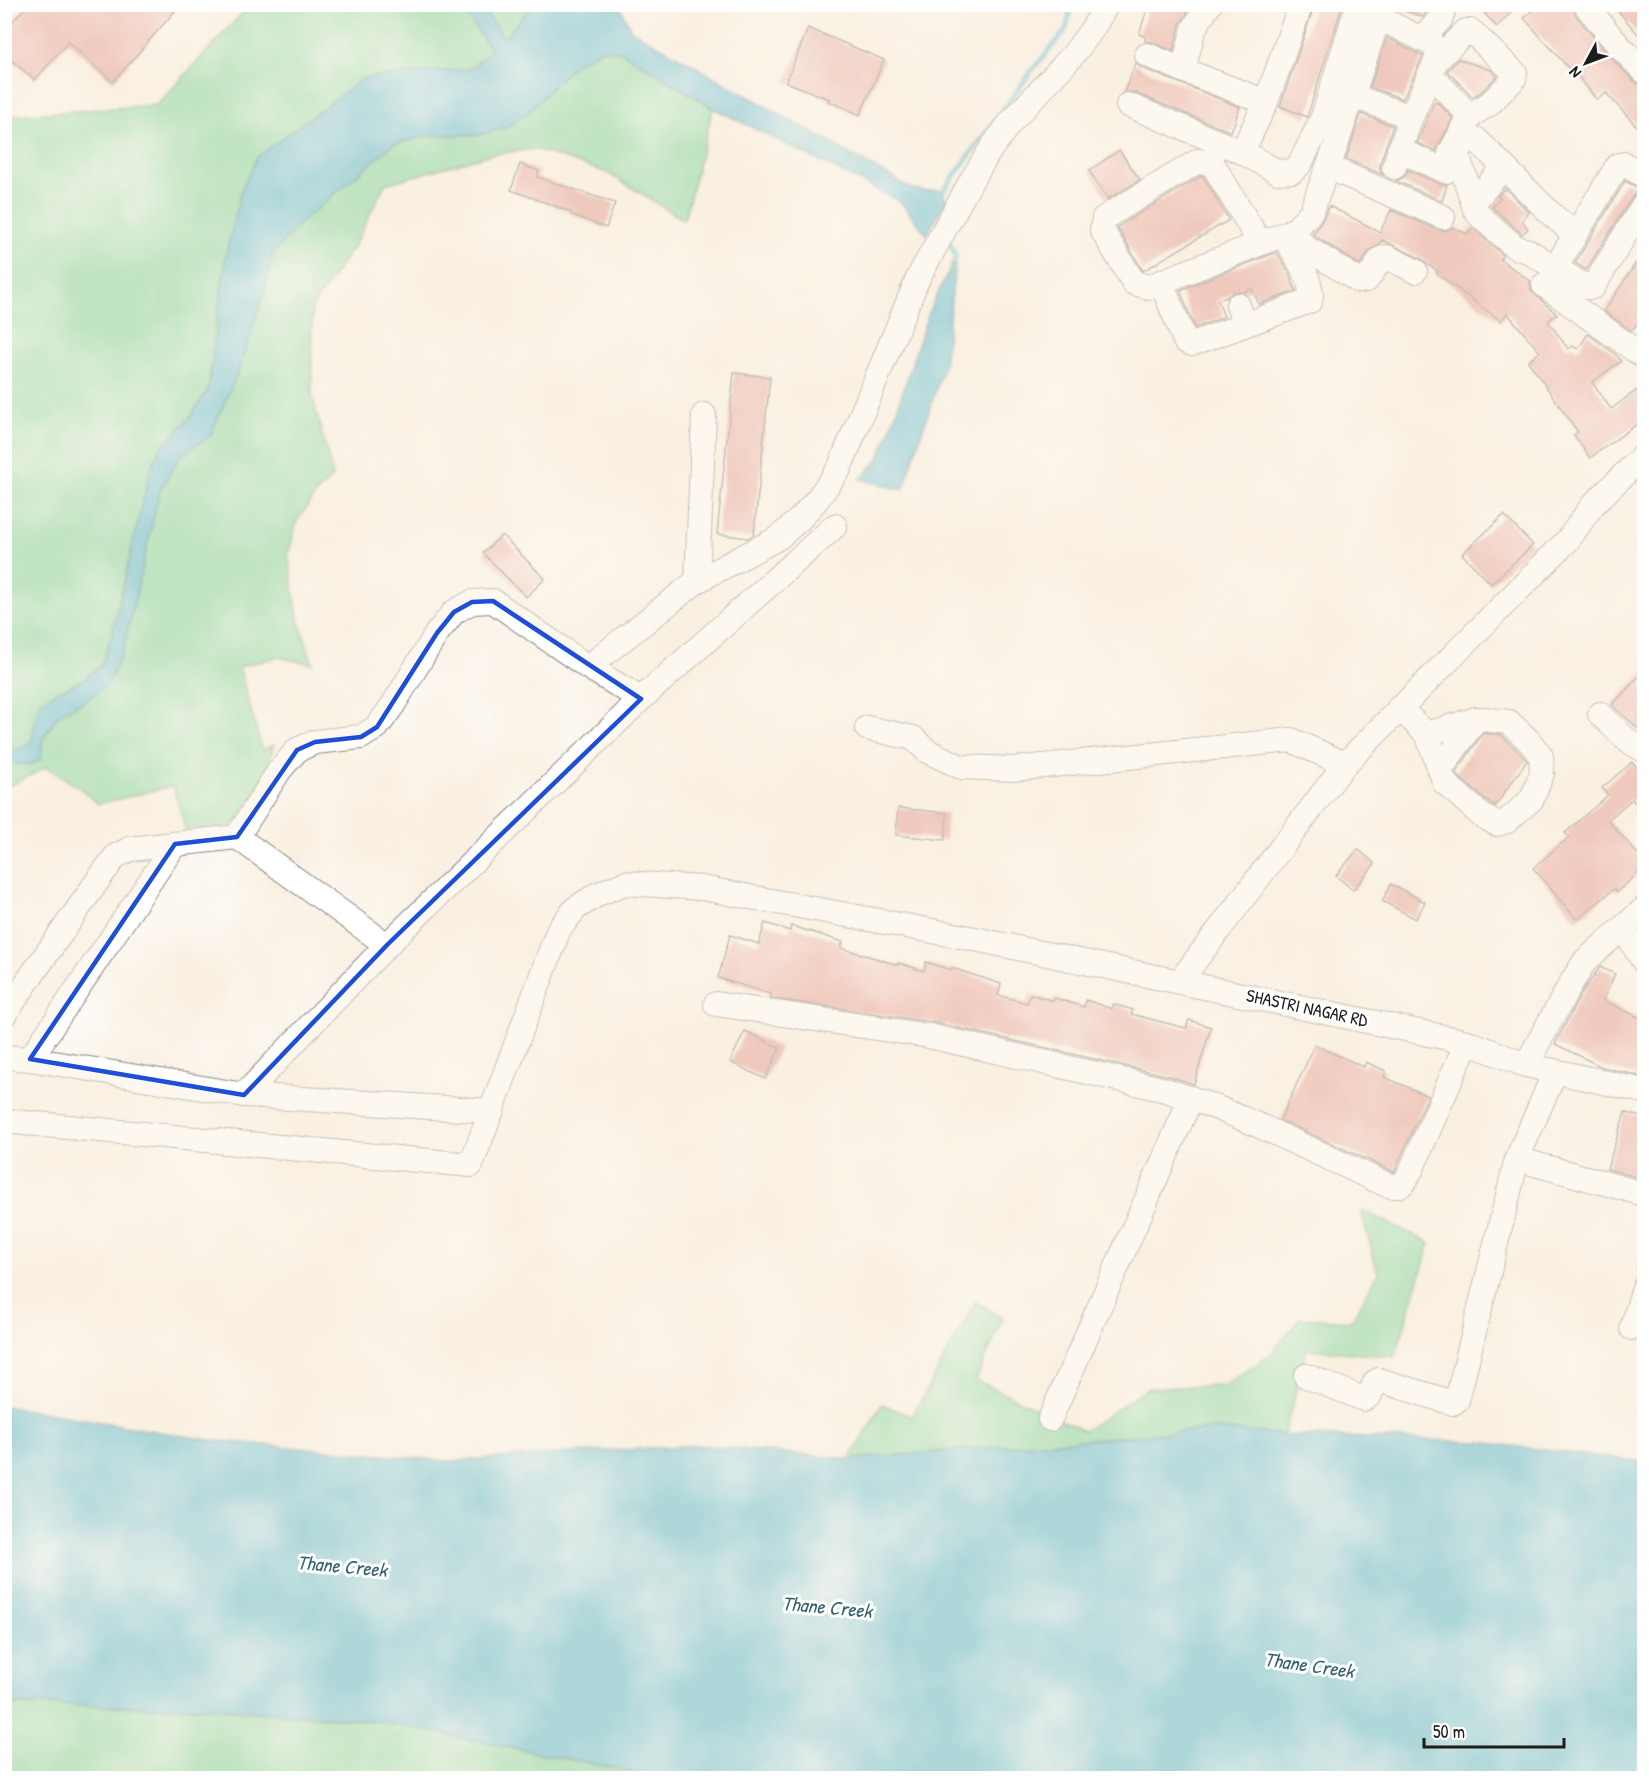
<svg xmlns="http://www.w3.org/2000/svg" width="1649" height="1783" viewBox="0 0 1649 1783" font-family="'Patrick Hand',sans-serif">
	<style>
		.green { fill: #7dd69c; stroke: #4c795c; stroke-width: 1.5 }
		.water { fill: #52b8d0; stroke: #376a76; stroke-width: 1.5 }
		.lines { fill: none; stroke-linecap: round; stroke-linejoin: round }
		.stream { stroke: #52b8d0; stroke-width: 5 }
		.building { fill: #e59a92 }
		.minor-casing { stroke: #8a867f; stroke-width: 26 }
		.minor { stroke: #fff; stroke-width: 24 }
		.marked { fill: none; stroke: #1d4ed8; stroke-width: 4.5; stroke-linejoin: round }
		.labels { text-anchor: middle; stroke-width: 6; stroke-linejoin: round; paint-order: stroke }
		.street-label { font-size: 18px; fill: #1c1c1c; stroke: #fff }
		.water-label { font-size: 20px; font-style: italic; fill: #34626d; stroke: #fff }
	</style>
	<rect width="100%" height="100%" fill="#fff"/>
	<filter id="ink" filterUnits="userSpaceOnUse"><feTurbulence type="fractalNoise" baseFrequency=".0167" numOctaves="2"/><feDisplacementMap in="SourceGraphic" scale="12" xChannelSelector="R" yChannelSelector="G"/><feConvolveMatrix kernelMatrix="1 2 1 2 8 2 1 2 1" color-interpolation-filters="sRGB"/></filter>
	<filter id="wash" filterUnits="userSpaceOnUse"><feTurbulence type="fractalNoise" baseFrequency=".008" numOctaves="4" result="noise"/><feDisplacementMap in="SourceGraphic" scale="24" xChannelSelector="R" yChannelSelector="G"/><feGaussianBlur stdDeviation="1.35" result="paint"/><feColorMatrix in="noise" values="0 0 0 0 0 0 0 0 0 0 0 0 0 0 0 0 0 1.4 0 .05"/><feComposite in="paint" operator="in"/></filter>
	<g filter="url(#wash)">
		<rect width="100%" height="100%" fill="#f9f0e2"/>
		<g class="green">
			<polygon points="250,5 622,5 621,10 631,30 622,52 713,108 684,220 608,173 535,149 492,154 385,184 355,244 312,307 312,395 333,476 315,495 297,521 288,555 298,617 313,664 277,657 239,667 262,750 274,745 263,785 233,825 186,830 173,786 98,804 77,786 46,767 10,786 5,785 5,116 157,105"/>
			<polygon points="1361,1210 1430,1243 1395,1357 1307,1349 1284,1435 1217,1429 850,1459 882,1404 912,1417 975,1302 1003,1318 976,1380 1084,1431 1148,1388 1225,1385 1272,1353 1300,1318 1351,1321 1378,1274"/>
			<polygon points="4,1705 56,1705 209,1708 378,1721 619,1769 658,1778 5,1778"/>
		</g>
		<g class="water">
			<path d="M 460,5 L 480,5 L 504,38 L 533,5 L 622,5 L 621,10 L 631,30 L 912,189 L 925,191 L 943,190 L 946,202 L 927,235 L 900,201 L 713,108 L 622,52 L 603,49 L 575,64 L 523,117 L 505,128 L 479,135 L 433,135 L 394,144 L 298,225 L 273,253 L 262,299 L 239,369 L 210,436 L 180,457 L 160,490 L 123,651 L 108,684 L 85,701 L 59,714 L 43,739 L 40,760 C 26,768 19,765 5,759 L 4,746 L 18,750 L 31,743 L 39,703 L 54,693 L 83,680 L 102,664 L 112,634 L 150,470 L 161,447 L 190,418 L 208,389 L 226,255 L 241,191 L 257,157 L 364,78 L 470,69 L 491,50 Z"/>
			<polygon points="956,256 944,365 903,490 860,479 878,460 889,434 929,311"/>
			<polygon points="5,1406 209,1440 449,1461 696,1445 850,1459 1217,1429 1284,1435 1479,1442 1644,1462 1644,1778 658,1778 619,1769 378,1721 209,1708 56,1705 5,1705"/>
		</g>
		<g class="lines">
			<g class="stream">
				<polyline points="941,194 1033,69 1066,30 1072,4"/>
				<polyline points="947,238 956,256 954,262"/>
			</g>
		</g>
		<g id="blocks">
			<g class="building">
				<polygon points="28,4 181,4 113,82 68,42 35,80 4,54 4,31"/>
				<polygon points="1149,4 1189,4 1187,13 1180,24 1173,51 1152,42 1145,41 1146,37 1139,34"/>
				<polygon points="1315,4 1343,4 1307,117 1280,106"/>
				<polygon points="1397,4 1430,4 1427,12 1423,17 1397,8"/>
				<polygon points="1476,4 1519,4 1497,27"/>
				<polygon points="1539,4 1570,4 1577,17 1608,55 1634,81 1644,89 1644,134 1606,93 1597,100 1574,71 1572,72 1524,18"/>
				<polygon points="1612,4 1644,4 1644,41"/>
				<polygon points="808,28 884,60 860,115 828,101 829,99 786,82"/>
				<polygon points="1387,38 1423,56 1403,99 1370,87"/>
				<polygon points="1458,59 1491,70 1497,76 1480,93 1473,97 1447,71"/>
				<polygon points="1136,63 1142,68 1240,107 1231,132 1133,92 1124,92"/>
				<polygon points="1434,102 1438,103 1453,118 1436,151 1417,143"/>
				<polygon points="1361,114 1393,126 1380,163 1380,169 1383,175 1346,159"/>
				<polygon points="1119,150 1140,180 1108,199 1089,171"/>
				<polygon points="520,164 539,171 537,177 615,203 606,228 570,214 571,212 511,190"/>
				<polygon points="1408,170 1440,184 1447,185 1442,201 1396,181 1404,177"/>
				<polygon points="1201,176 1203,176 1229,220 1143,271 1117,227"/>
				<polygon points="1625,181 1643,190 1637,192 1632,197 1586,270 1575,263"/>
				<polygon points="1505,188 1529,212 1522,220 1528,229 1522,234 1492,207 1500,198 1498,196"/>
				<polygon points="1329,206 1380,232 1391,210 1438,230 1445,231 1453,227 1467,234 1472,228 1503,255 1500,259 1530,281 1531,291 1557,314 1548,321 1568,349 1572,346 1578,349 1588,334 1615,354 1621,361 1592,382 1611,409 1644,385 1644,419 1590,458 1574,435 1578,432 1528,361 1540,352 1507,313 1501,321 1436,273 1438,271 1428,265 1422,259 1382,240 1380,244 1369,251 1360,265 1313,235 1324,217"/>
				<polygon points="1644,251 1644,312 1632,331 1604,311"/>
				<polygon points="1277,252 1289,273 1296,291 1259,304 1252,289 1243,292 1233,292 1227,297 1218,300 1224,317 1195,328 1180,290"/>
				<polygon points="734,373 770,377 754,534 748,538 717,534"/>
				<polygon points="1504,515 1533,545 1491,584 1462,554"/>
				<polygon points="502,535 545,579 526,597 483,553"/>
				<polygon points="1644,671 1644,729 1642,732 1612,705"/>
				<polygon points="1483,733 1501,735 1518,751 1527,761 1495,806 1481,796 1457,775 1456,772"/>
				<polygon points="1632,762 1644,777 1644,814 1632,799 1608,820 1644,861 1644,868 1617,892 1614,889 1577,920 1533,868 1569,837 1565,833 1608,795 1602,788"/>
				<polygon points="898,808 947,813 945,840 896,835"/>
				<polygon points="1358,849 1375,864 1353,890 1336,876"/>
				<polygon points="1391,884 1425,902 1416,919 1382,901"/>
				<polygon points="765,923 790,931 791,926 815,933 843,942 841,948 898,965 899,963 924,971 926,962 951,970 952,968 1001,984 998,995 1027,1003 1030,994 1053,1001 1054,998 1084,1007 1086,1000 1112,1009 1113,1004 1133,1010 1131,1014 1186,1028 1189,1020 1211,1027 1194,1084 1169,1076 932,1022 770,998 771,994 718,978 730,935 759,944"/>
				<polygon points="1600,967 1615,974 1603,1000 1644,1020 1644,1077 1602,1067 1555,1044 1582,992"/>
				<polygon points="745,1031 780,1048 765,1079 730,1062"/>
				<polygon points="1315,1045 1364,1067 1366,1062 1386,1071 1384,1077 1428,1096 1394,1172 1280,1120"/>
				<polygon points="1625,1112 1644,1118 1644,1179 1607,1169"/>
			</g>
		</g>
	</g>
	<g filter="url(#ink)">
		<use href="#blocks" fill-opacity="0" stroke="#8a867f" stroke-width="1.5"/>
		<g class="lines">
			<g class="minor-casing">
				<g id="minor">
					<polyline points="1210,4 1194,28 1183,70 1266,102"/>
					<polyline points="1588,4 1588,8 1619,46 1644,71"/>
					<polyline points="1379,18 1432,44 1441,56"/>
					<polyline points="1422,38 1440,20 1445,4"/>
					<polyline points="1147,55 1183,70"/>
					<polyline points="1430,74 1470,116"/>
					<polyline points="1353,96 1411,117 1394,167"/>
					<polyline points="1128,105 1242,152 1278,172 1293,171 1300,164 1323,117 1358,4"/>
					<polyline points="1399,150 1446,171 1450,168 1450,153 1470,116 1489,104 1514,79 1515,73 1471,31 1466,31 1436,61 1411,117"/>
					<polyline points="1242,152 1266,102 1301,4"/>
					<polyline points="1328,167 1443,217"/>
					<polyline points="1473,203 1504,167"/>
					<polyline points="1291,231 1305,247 1359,281 1367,280 1381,259 1387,257 1415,271"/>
					<polyline points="1260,243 1212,163 1198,161 1104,218 1102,230 1134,283 1148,287 1295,230 1311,212 1334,151 1383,4"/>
					<polyline points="1555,268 1618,165 1624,164 1644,176"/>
					<polyline points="1570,277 1586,287 1593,287 1644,204"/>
					<path d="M 1161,282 L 1185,341 L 1192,344 L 1310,301 C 1316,284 1292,249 1283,235"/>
					<polyline points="1544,285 1644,357"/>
					<path d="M 1560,296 L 1570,277 L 1528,251 L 1515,247 L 1479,215 L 1475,209 L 1458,156 C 1458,148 1466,141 1473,138 L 1476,139 L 1549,212 L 1575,235"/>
					<polyline points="1238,305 1244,325"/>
					<polyline points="697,581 704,415"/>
					<polyline points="641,699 835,526"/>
					<polyline points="1399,708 1427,734 1476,719 1483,719 1509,722 1529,741 1541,756 1542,773 1532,799 1507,821 1497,824 1482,816 1445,783 1427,734"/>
					<polyline points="1600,714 1628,741 1644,750"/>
					<polyline points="867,728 913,738 927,751 961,767 1014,769 1291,740 1345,764"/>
					<polyline points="1440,770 1476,719"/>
					<polyline points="237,837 387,945"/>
					<polyline points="1623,928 1644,962"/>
					<polyline points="1180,981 1345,764 1568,540 1592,506 1644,455"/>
					<path d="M 716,1004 L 929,1036 L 1166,1090 L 1215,1107 L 1260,1126 L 1387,1185 C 1405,1189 1405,1181 1412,1168 L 1467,1042"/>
					<polyline points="4,1015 103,873 116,856 130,849 237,837 279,771 297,750 315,742 361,737 377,727 393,705 437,633 454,612 472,602 493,601 588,667 697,581 778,538 801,518 819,497 839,469 918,278 971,181 992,147 1010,123 1073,55 1093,28 1107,4"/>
					<polyline points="4,1057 30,1059 244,1095 492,1111"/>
					<polyline points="30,1059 175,844"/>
					<polyline points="1526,1065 1570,985 1585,961 1644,909"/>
					<polyline points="244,1095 387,945 641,699 588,667"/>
					<polyline points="4,1121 471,1165 559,929 576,908 598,894 625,883 702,888 965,937 1467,1042 1526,1065 1644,1091"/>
					<polyline points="1517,1159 1644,1194"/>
					<polyline points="1632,1328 1644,1288"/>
					<polyline points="1306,1376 1364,1399 1370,1395 1375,1382 1379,1380 1453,1403 1457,1400 1517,1159 1555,1072"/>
					<polyline points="1050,1419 1191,1098"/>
				</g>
			</g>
			<use href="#minor" class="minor"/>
		</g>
	</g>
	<path d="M0 0H1649V1783H0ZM 493,601 L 641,699 L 387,945 L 244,1095 L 30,1059 L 175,844 L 237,837 L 297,750 L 315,742 L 361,737 L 377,727 L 437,633 L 454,612 L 472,602 Z" fill="#f9f0e2" fill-opacity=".55" fill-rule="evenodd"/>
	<path class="marked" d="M 493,601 L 641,699 L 387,945 L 244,1095 L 30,1059 L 175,844 L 237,837 L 297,750 L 315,742 L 361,737 L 377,727 L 437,633 L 454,612 L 472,602 Z"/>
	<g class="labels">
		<g class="street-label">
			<text transform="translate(1307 1008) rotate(12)" y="6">SHASTRI NAGAR RD</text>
		</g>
		<g class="water-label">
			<text transform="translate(342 1566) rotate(5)" y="7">Thane Creek</text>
			<text transform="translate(827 1607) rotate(5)" y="7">Thane Creek</text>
			<text transform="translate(1309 1665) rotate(8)" y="7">Thane Creek</text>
		</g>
	</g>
	<rect width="1649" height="1783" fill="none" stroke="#fff" stroke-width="24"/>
	<g transform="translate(1586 63) rotate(229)" stroke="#ffffff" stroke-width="4.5" paint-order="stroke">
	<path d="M0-4.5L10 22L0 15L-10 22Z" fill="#1c1c1c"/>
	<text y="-9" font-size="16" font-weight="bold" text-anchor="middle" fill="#1c1c1c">N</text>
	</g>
	<path d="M1424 1738v9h140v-9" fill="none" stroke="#1c1c1c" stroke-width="3"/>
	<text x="1433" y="1738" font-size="18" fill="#1c1c1c" stroke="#ffffff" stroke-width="4.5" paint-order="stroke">50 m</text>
</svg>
